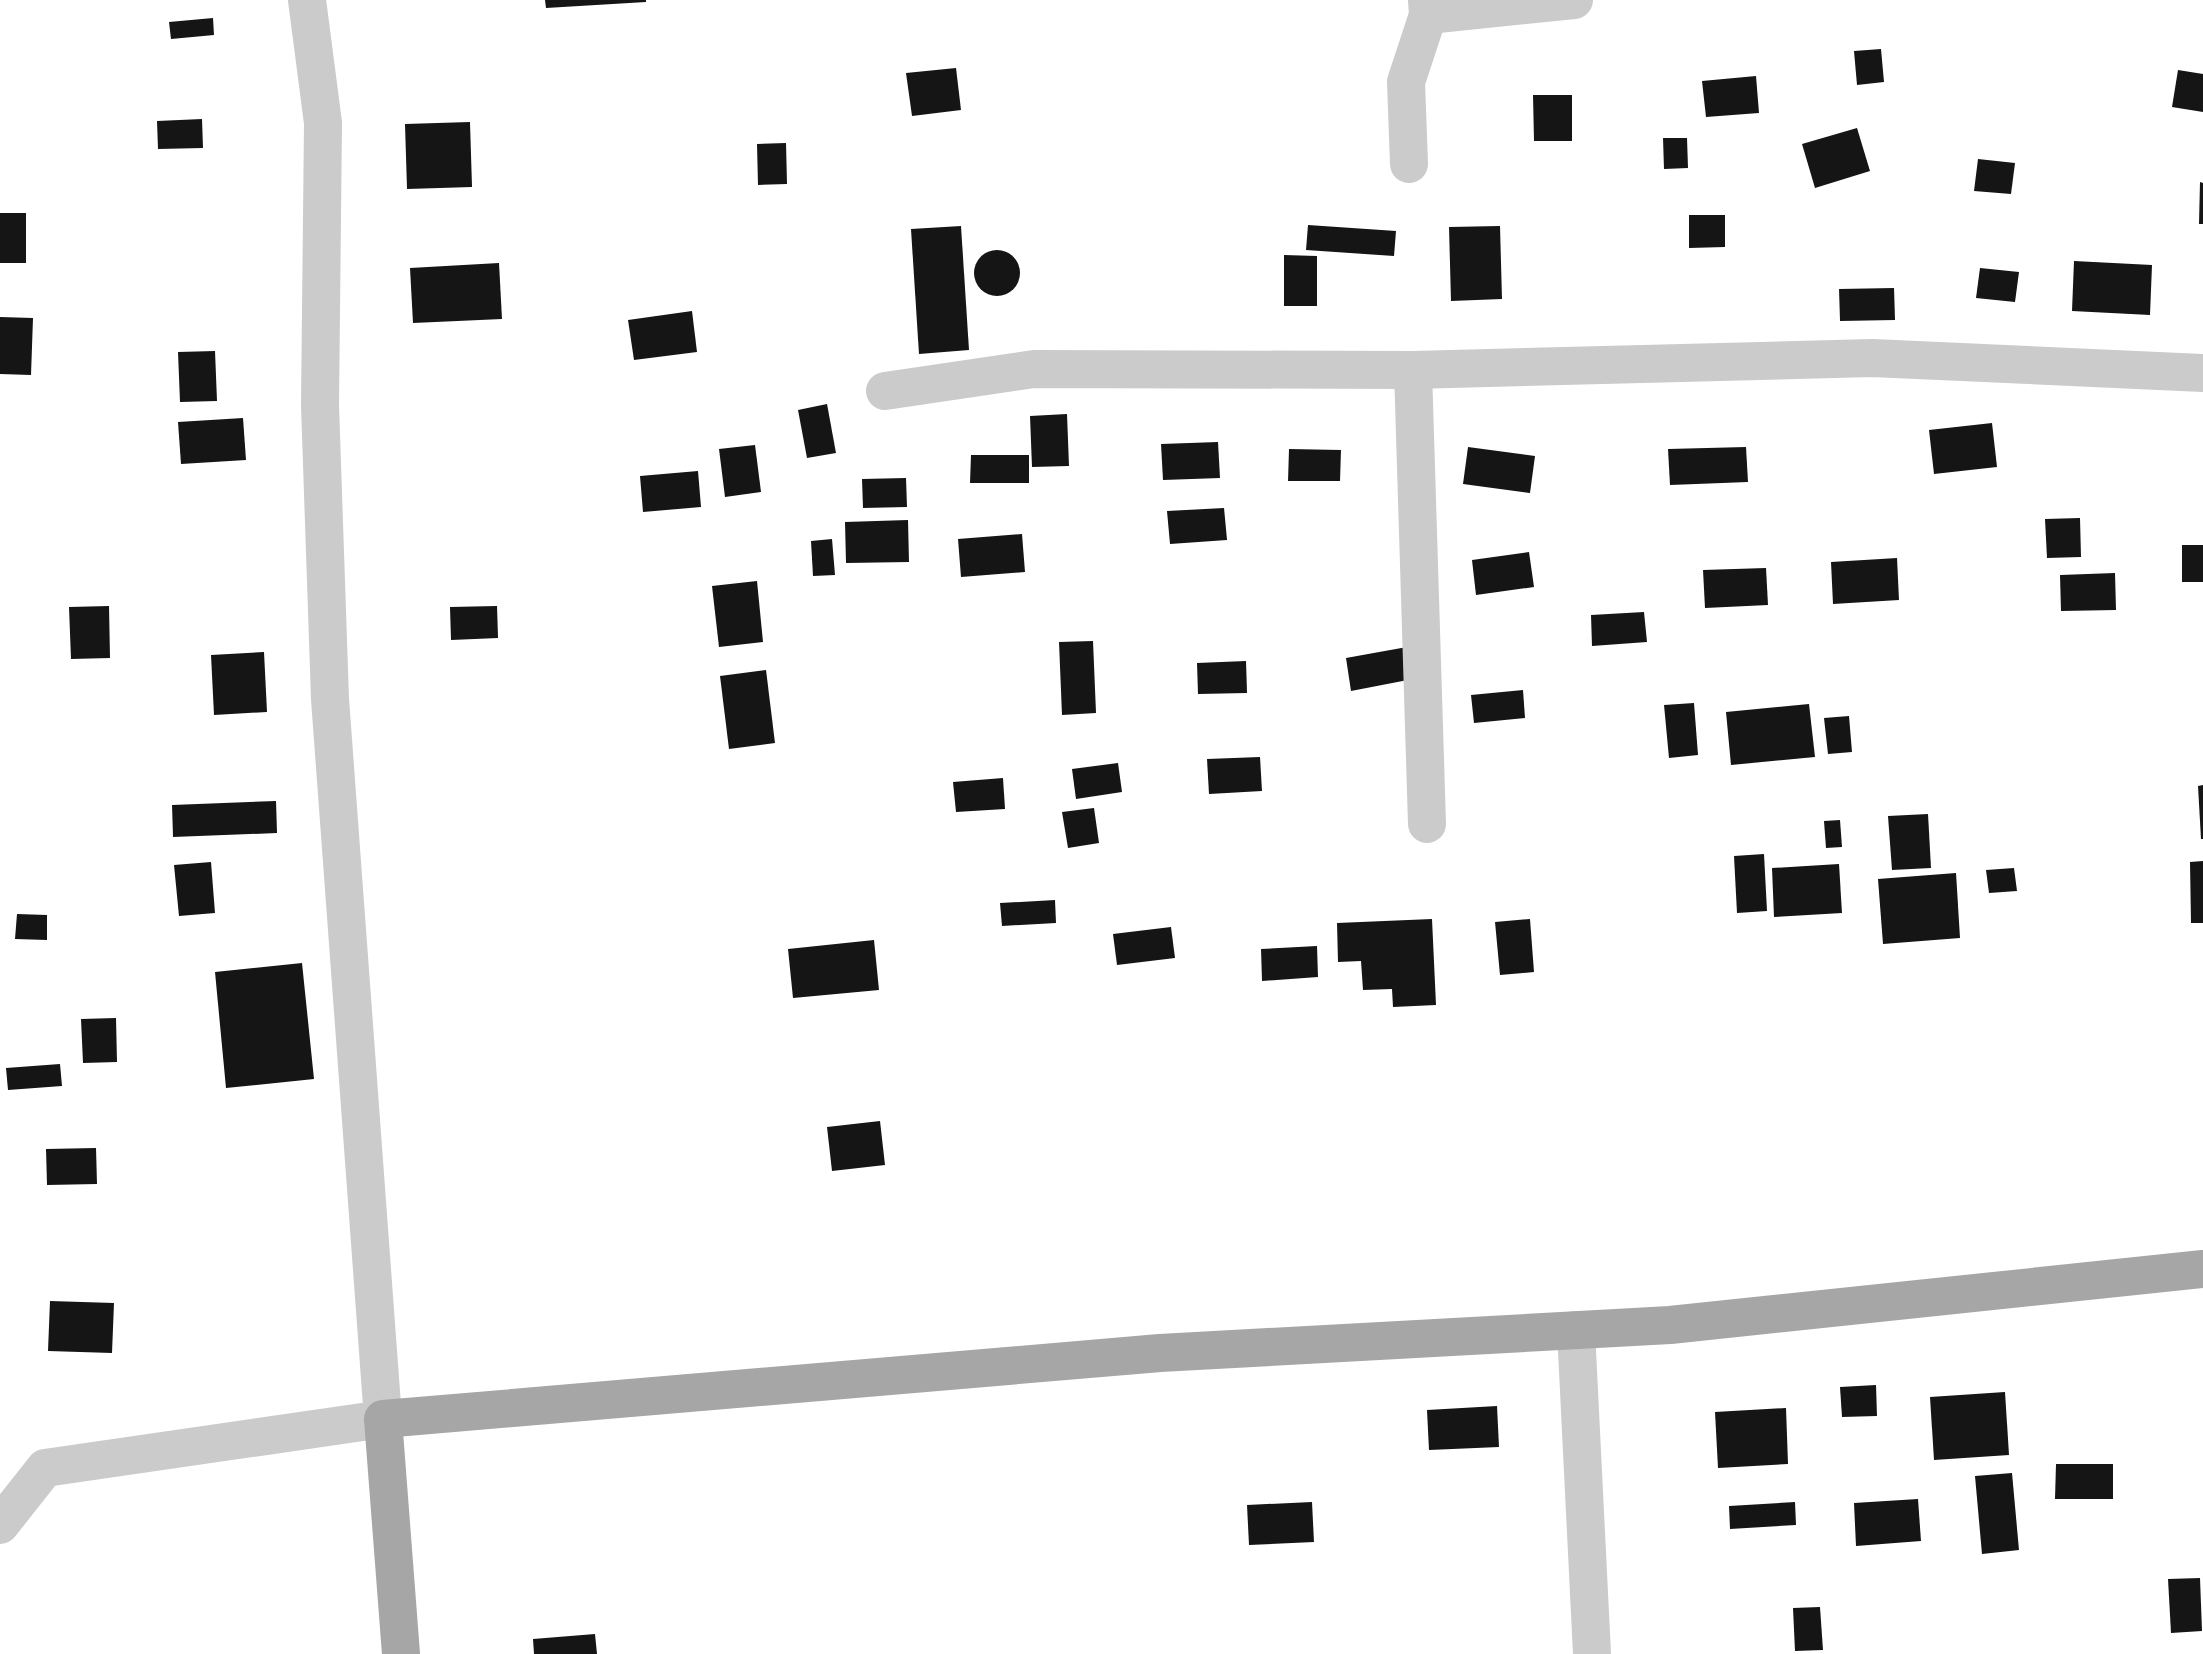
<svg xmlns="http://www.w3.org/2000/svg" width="2203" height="1654" viewBox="0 0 2203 1654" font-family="'DM Sans',sans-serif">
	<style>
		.building { fill: #151515 }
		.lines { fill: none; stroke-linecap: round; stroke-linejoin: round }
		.minor { stroke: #cbcbcb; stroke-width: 38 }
		.major { stroke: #a6a6a6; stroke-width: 38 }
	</style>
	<rect width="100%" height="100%" fill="#fff"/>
	<g class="building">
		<polygon points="545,0 646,0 646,2 546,8"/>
		<polygon points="213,18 214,35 171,39 169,22"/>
		<polygon points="1881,49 1884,82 1857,85 1854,51"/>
		<polygon points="956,68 961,110 912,116 906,73"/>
		<polygon points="2178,70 2203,74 2203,112 2172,107"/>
		<polygon points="1756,76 1759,113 1706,117 1702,81"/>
		<polygon points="1533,95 1572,95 1572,141 1534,141"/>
		<polygon points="202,119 203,148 158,149 157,121"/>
		<polygon points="470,122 472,187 407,189 405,124"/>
		<polygon points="1857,128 1870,171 1815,188 1802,144"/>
		<polygon points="1663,138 1687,138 1688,168 1664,169"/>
		<polygon points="786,143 787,184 758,185 757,144"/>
		<polygon points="1978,159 2015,163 2011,194 1974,191"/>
		<polygon points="2200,182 2203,183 2203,224 2199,224"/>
		<rect x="0" y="213" width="26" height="50"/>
		<polygon points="1689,215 1725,215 1725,247 1689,248"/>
		<polygon points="1308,225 1396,231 1394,256 1306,250"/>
		<polygon points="961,226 969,350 919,354 911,229"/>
		<polygon points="1500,226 1502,299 1451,301 1449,227"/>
		<circle cx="997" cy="273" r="23"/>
		<polygon points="1284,255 1317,256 1317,306 1284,306"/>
		<polygon points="2074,261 2152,265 2150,315 2072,311"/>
		<polygon points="499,263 502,319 413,323 410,268"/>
		<polygon points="1980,268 2019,272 2015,302 1976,298"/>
		<polygon points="1894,288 1895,320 1840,321 1839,289"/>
		<polygon points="692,311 697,352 634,360 628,320"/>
		<polygon points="0,317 33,318 31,375 0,374"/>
		<polygon points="215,351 217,401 180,402 178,352"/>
		<polygon points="827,404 836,453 807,458 798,410"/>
		<polygon points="1067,414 1069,466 1032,467 1030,416"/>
		<polygon points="243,418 246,460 181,464 178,422"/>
		<polygon points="1992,423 1997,467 1934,474 1929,430"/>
		<polygon points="1218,442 1220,478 1163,480 1161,444"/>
		<polygon points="755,445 761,492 725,497 719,449"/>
		<polygon points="1468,447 1535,456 1530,493 1463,484"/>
		<polygon points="1746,447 1748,482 1670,485 1668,449"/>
		<polygon points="1289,449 1341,450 1340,481 1288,481"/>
		<polygon points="971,455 1029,455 1029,483 970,483"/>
		<polygon points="698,471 701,507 643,512 640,476"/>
		<polygon points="906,478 907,507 863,508 862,479"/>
		<polygon points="1224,508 1227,540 1170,544 1167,511"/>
		<polygon points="2080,518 2081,557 2047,558 2045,519"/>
		<polygon points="908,520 909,562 846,563 845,522"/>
		<polygon points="1022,534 1025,572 961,577 958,539"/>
		<polygon points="832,539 835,575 813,576 811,541"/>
		<rect x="2182" y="545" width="21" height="37"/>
		<polygon points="1529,552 1534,587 1476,595 1472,560"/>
		<polygon points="1897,558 1899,600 1833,604 1831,562"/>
		<polygon points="1766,568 1768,605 1705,608 1703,570"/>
		<polygon points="2115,573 2116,610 2061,611 2060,575"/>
		<polygon points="757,581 763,642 719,647 712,586"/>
		<polygon points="109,606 110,658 71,659 69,607"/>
		<polygon points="497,606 498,638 451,640 450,607"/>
		<polygon points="1644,612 1647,642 1592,646 1591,615"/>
		<polygon points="1093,641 1096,713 1062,715 1059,642"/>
		<polygon points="1407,647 1413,679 1351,691 1346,658"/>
		<polygon points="264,652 267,712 214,715 211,655"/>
		<polygon points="1246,661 1247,693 1198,694 1197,663"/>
		<polygon points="766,670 775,743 729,749 720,676"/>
		<polygon points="1523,690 1525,718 1474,723 1471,695"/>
		<polygon points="1694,703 1698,755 1669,758 1664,705"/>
		<polygon points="1809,704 1815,757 1731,765 1726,712"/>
		<polygon points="1849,716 1852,752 1828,754 1824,718"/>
		<polygon points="1260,757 1262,791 1209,794 1207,759"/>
		<polygon points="1118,763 1122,792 1076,799 1072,769"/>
		<polygon points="1003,778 1005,809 956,812 953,782"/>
		<polygon points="2203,785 2203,839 2201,839 2198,786"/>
		<polygon points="276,801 277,833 173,837 172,805"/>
		<polygon points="1094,808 1099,843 1068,848 1062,812"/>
		<polygon points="1928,814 1931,868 1892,870 1888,816"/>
		<polygon points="1840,820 1842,847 1826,848 1824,821"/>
		<polygon points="1764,854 1767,911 1737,913 1734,856"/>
		<polygon points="2203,861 2203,923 2191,923 2190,862"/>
		<polygon points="211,862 215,913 179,916 174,865"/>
		<polygon points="1839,864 1842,913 1774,917 1772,868"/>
		<polygon points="2014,868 2017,891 1989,893 1986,870"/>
		<polygon points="1956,873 1960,938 1883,944 1878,879"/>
		<polygon points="1055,900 1056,923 1002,926 1000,903"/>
		<polygon points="17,914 47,915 47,940 15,939"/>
		<polygon points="1432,919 1436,1005 1393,1007 1392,989 1363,990 1361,961 1338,962 1337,923"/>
		<polygon points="1530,919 1534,972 1500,975 1495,922"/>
		<polygon points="1171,927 1175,958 1117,965 1113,934"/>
		<polygon points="874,940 879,990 793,998 788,949"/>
		<polygon points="1317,946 1318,977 1262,981 1261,949"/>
		<polygon points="302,963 314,1079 226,1088 215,972"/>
		<polygon points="116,1018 117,1062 83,1063 81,1019"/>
		<polygon points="60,1064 62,1086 8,1090 6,1068"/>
		<polygon points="880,1121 885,1165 832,1171 827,1127"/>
		<polygon points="96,1148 97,1184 47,1185 46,1149"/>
		<polygon points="50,1301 114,1303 112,1353 48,1351"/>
		<polygon points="1876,1385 1877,1416 1842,1417 1840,1387"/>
		<polygon points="2005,1392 2009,1455 1934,1460 1930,1397"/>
		<polygon points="1497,1406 1499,1447 1429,1450 1427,1410"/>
		<polygon points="1786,1408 1788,1464 1718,1468 1715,1412"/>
		<polygon points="2056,1464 2113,1464 2113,1499 2055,1499"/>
		<polygon points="2012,1473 2019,1550 1982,1554 1975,1476"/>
		<polygon points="1918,1499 1921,1541 1856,1546 1854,1503"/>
		<polygon points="1312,1502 1314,1542 1249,1545 1247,1505"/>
		<polygon points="1795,1502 1796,1525 1730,1529 1729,1506"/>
		<polygon points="2200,1578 2202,1631 2171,1633 2168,1579"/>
		<polygon points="1820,1607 1823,1650 1795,1651 1793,1608"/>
		<polygon points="595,1634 597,1654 534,1654 533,1639"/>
	</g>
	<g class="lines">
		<g class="minor">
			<polyline points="1428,15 1574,0"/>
			<polyline points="1409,164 1406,82 1428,15 1427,0"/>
			<polyline points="1413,370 1427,824"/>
			<polyline points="885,391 1034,369 1413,370 1872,358 2203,373"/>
			<polyline points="1576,1330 1592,1654"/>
			<polyline points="0,1525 45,1468 383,1419 330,699 320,405 323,123 307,0"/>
		</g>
		<polyline class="major" points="401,1654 383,1419 1160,1353 1670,1325 2203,1269"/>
	</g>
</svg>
